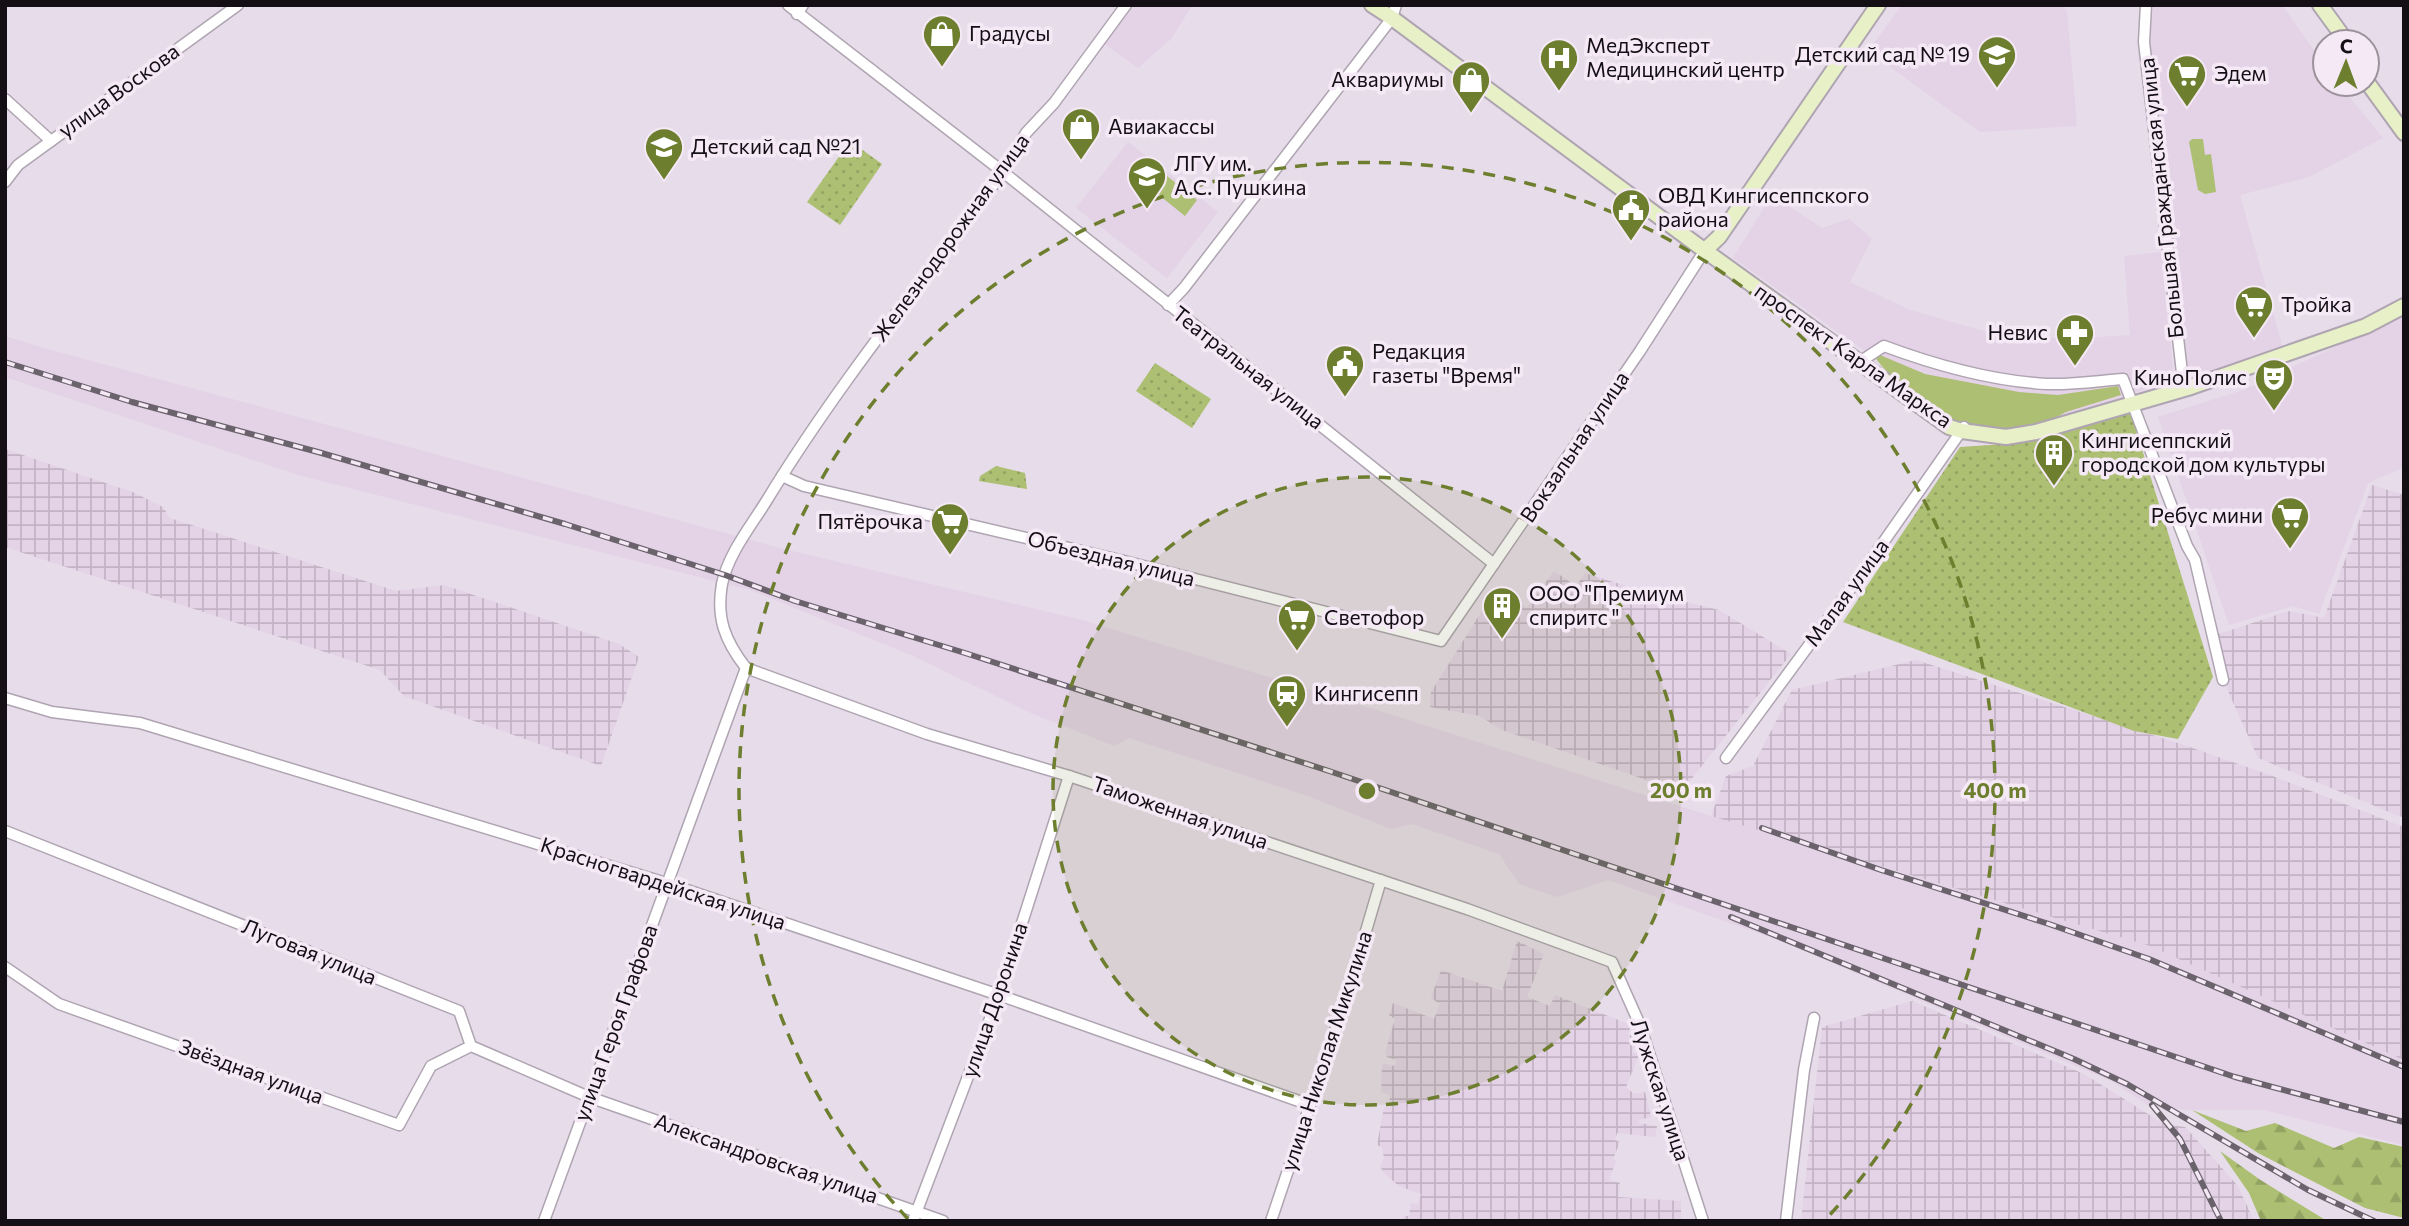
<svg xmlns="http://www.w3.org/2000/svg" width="2409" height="1226" viewBox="0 0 2409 1226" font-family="Commissioner,sans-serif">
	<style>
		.built { fill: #e4d2e6 }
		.industrial { fill: url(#industrial-grid) }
		.grass { fill: #acbf72 }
		.forest { fill: url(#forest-firs) }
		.park { fill: url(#park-dots) }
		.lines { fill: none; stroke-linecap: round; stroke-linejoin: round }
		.street-casing { stroke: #afa4b1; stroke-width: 13 }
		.secondary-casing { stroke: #afa4b1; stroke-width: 18 }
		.street { stroke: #fff; stroke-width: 10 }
		.secondary { stroke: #e7f0c6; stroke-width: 14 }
		.rail-casing { stroke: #6a636c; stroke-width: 6 }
		.rail { stroke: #f5e9f6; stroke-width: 3.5; stroke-dasharray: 10; stroke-linecap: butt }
		.ring { fill: none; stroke: #6d7e2e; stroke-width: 3.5; stroke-dasharray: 12 9 }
		.labels { text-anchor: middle; stroke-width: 7; stroke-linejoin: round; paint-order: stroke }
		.poi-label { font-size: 21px; fill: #130f14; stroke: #f5e9f6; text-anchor: start }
		.street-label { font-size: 21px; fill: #130f14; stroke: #f5e9f6 }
		.centre { fill: #6d7e2e; stroke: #f5e9f6; stroke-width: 3.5 }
		.ring-label { font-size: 21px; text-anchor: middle; font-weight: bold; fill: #6d7e2e; stroke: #f5e9f6; stroke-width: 7; stroke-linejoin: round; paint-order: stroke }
	</style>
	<defs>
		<pattern id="industrial-grid" width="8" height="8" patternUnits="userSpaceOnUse" patternTransform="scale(1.75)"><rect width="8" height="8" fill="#e4d2e6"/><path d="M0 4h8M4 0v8" fill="none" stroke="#c3b3c4"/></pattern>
		<pattern id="forest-firs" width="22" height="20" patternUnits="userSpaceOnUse" patternTransform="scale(1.75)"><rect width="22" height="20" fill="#acbf72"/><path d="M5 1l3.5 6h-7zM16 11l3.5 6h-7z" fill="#93a362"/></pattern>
		<pattern id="park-dots" width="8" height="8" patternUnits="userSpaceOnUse" patternTransform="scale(1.75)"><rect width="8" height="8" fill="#acbf72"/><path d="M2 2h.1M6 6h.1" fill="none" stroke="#93a362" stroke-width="1.8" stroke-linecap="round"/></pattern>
	</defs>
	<rect width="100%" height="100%" fill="#e7dce9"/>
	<g class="built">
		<polygon points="1132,5 1192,5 1172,38 1138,68 1103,43"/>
		<polygon points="1902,5 2061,5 2067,10 2077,126 1980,132 1868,51"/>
		<polygon points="2153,5 2282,5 2325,66 2325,84 2339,84 2383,138 2309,177 2240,195 2283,348 2204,377 2187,374 2150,50"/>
		<polygon points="1128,142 1218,212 1167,278 1076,208"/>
		<polygon points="1772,195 1822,228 1849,219 1872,239 1850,282 1910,310 1987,332 2066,339 2130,335 2124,256 2161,252 2174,379 2039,427 2005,432 1970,423 1952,423 1901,389 1876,359 1733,258"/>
		<polygon points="2404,315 2404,467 2368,483 2319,614 2293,606 2229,625 2158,417 2243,390"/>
		<polygon points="5,336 44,348 784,549 1082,620 1383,712 1711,816 2150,946 2404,1052 2404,1145 2264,1110 2192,1110 2151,1107 2111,1081 1778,940 1608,880 1557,897 1519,884 1499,854 1412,824 1391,829 1305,795 1129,738 1114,746 1033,714 913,656 750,590 298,475 5,377"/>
	</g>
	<g class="industrial">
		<polygon points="5,449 135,493 163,507 170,518 396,591 444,585 619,644 639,657 601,766 404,696 380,670 5,547"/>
		<polygon points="2372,485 2404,495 2404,818 2258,758 2223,680 2213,636 2289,611 2324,618"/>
		<polygon points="1554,571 1576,586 1585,573 1642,591 1719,610 1791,654 1681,792 1502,730 1480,716 1430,707 1431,692 1497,587 1527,608"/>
		<polygon points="1916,660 2181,744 2270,775 2404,827 2404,1060 2150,946 1711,816 1726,776 1753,766 1792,690"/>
		<polygon points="1517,941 1544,954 1527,997 1550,1006 1555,995 1631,1025 1628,1034 1632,1036 1630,1043 1635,1045 1632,1052 1639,1055 1626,1087 1634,1094 1645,1092 1651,1117 1639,1120 1639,1123 1657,1126 1655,1137 1617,1133 1615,1140 1620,1142 1613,1159 1616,1161 1609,1180 1620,1183 1618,1197 1681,1201 1681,1221 1402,1221 1403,1216 1409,1216 1411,1203 1418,1204 1421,1194 1399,1186 1386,1175 1380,1167 1384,1158 1382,1147 1377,1145 1384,1107 1389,1107 1390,1095 1381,1092 1382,1063 1394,1066 1396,1060 1387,1057 1385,1052 1395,1019 1389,1015 1393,1003 1434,1019 1440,1004 1431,998 1441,970 1502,991"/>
		<polygon points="1912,1001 2084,1074 2164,1124 2185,1127 2238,1186 2254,1221 1801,1221 1822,1027"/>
	</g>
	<g class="grass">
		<polygon points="2192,139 2203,139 2205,155 2211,154 2216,192 2205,194 2198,190 2189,142"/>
		<polygon points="1167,176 1197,200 1185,216 1154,191"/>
		<polygon points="1880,355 1925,374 2019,392 2058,395 2118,386 2121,395 2066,412 2039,427 2005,432 1970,423 1952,423 1901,389 1876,359"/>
	</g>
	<g class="forest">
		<polygon points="2192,1110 2246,1131 2275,1123 2334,1148 2359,1137 2404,1147 2404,1218 2365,1208 2258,1153"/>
		<polygon points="2220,1151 2259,1179 2327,1221 2261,1221 2249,1193"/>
	</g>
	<g class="park">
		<polygon points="850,141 882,164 840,225 807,202"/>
		<polygon points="1155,363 1211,399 1192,428 1136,391"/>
		<polygon points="2130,411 2213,677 2178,739 2134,731 1843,622 1960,447 2021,443"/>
		<polygon points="996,466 1025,473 1027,489 979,481 980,476"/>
	</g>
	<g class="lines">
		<g class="street-casing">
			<g id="street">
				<polyline points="788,5 1003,172 1494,564"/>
				<polyline points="2146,5 2144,42 2184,390"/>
				<polyline points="797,14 803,5"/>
				<polyline points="5,99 51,141"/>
				<polyline points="5,182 18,165 238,5"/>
				<polyline points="1168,305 1184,288 1392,18 1396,5"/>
				<path d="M 1858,363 L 1884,346 C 1935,365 1992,381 2047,384 C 2072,385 2098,381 2123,379 L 2187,546 L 2195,560 L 2223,680"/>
				<polyline points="782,476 804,486 1120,560 1441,641 1640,351 1705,250"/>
				<polyline points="746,668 927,734 1069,776 1467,909 1612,962 1640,1025 1703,1221"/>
				<path d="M 746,668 C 725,641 716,618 722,584 C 728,554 751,526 767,500 C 837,385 923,280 1003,172 L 1026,133 L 1054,103 L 1126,5"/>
				<polyline points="5,698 52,712 140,723 666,883 999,995 1310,1105"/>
				<polyline points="1726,758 1859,577 1964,427"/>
				<polyline points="5,831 459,1011 471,1046 589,1097 943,1221"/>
				<polyline points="5,967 59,1004 399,1125 431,1066 471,1046"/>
				<polyline points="544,1221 746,668"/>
				<polyline points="913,1221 999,995 1069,776"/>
				<polyline points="1271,1221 1348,992 1381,880"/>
				<polyline points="1786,1221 1804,1070 1814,1018"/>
			</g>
		</g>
		<g class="secondary-casing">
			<g id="secondary">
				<polyline points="1372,5 1392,18 1693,242 1949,427 1962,431 2006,437 2036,432 2191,387 2366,326 2404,306"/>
				<polyline points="2320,5 2347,42"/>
				<polyline points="2367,82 2404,133"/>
				<polyline points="1705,250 1719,237 1878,5"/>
			</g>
		</g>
		<use href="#street" class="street"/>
		<use href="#secondary" class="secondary"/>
		<g class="rail-casing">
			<g id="rail">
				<polyline points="5,362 132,402 318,452 565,524 725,575 795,601 965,653 1329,771 2235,1077 2404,1122"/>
				<polyline points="1762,828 1881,870 2049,924 2149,959 2404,1067"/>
				<polyline points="1731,917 2074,1059 2127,1084 2308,1190 2374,1221"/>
				<polyline points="2152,1105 2180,1139 2221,1221"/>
			</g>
		</g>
		<use href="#rail" class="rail"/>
	</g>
	<circle cx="1367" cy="791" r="314" fill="#6d7e2e" fill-opacity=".12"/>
	<g class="ring">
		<circle cx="1367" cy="791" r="314"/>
		<path d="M908 1219A628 628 0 1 1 1826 1219"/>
	</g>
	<defs>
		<g id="shop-pin" transform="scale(2.0125)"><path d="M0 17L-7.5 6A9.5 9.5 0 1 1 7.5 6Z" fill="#6d7e2e" stroke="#f5e9f6"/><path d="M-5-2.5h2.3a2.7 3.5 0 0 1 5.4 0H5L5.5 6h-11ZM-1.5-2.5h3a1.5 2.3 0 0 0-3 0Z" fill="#fff"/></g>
		<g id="school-pin" transform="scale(2.0125)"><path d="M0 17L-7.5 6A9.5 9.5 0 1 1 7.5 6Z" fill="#6d7e2e" stroke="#f5e9f6"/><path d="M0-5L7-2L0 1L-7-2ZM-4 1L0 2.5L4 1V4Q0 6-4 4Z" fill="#fff"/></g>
		<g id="hospital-pin" transform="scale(2.0125)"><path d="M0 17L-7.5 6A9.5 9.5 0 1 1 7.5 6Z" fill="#6d7e2e" stroke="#f5e9f6"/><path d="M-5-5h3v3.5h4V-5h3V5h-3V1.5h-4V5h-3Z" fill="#fff"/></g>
		<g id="supermarket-pin" transform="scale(2.0125)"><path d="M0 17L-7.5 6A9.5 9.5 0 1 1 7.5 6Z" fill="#6d7e2e" stroke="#f5e9f6"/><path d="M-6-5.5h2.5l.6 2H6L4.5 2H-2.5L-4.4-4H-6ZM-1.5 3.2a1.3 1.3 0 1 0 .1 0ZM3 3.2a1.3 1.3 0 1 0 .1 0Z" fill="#fff"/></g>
		<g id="university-pin" transform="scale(2.0125)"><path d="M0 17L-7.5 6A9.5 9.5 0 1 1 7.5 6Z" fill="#6d7e2e" stroke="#f5e9f6"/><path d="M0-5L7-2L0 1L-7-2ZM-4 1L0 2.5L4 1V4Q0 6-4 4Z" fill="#fff"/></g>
		<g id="civic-pin" transform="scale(2.0125)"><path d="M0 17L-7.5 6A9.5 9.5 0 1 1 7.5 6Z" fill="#6d7e2e" stroke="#f5e9f6"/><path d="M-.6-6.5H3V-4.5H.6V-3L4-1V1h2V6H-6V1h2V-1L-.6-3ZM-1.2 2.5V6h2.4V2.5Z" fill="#fff"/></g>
		<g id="pharmacy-pin" transform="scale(2.0125)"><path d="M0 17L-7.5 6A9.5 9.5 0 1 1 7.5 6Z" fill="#6d7e2e" stroke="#f5e9f6"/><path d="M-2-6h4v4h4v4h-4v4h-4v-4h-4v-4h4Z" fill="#fff"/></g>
		<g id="theatre-pin" transform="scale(2.0125)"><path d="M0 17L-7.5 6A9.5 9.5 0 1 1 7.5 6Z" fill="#6d7e2e" stroke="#f5e9f6"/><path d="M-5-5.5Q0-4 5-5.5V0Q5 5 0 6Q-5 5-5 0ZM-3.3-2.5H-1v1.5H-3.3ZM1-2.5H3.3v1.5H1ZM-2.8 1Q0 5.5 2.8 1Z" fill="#fff"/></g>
		<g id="building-pin" transform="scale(2.0125)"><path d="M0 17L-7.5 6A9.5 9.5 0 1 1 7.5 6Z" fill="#6d7e2e" stroke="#f5e9f6"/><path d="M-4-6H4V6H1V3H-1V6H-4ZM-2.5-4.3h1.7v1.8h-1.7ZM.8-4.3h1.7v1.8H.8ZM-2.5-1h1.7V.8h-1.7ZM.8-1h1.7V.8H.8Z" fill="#fff"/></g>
		<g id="station-pin" transform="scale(2.0125)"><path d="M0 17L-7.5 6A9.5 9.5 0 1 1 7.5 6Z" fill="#6d7e2e" stroke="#f5e9f6"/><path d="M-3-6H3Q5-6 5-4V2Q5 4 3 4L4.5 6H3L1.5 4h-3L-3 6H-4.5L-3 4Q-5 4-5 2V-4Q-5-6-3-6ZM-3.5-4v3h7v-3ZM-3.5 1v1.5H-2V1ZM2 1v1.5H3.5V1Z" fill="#fff"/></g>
	</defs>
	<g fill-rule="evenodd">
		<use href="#shop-pin" x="942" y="34"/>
		<use href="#school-pin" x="1997" y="55"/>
		<use href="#hospital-pin" x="1559" y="58"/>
		<use href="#supermarket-pin" x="2187" y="74"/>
		<use href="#shop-pin" x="1471" y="80"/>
		<use href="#shop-pin" x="1081" y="127"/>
		<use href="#school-pin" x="664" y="147"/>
		<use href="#university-pin" x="1147" y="176"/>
		<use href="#civic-pin" x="1631" y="208"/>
		<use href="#supermarket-pin" x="2254" y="305"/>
		<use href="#pharmacy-pin" x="2075" y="333"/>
		<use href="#civic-pin" x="1345" y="364"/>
		<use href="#theatre-pin" x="2274" y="378"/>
		<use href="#building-pin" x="2054" y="453"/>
		<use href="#supermarket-pin" x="2290" y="516"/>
		<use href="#supermarket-pin" x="950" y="522"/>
		<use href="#building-pin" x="1502" y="606"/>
		<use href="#supermarket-pin" x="1297" y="618"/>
		<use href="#station-pin" x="1287" y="694"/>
	</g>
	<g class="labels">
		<g class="poi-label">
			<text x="969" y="41">Градусы</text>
			<text x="1586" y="53">МедЭксперт<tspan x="1586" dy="24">Медицинский центр</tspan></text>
			<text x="1970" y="62" text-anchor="end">Детский сад № 19</text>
			<text x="2214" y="81">Эдем</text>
			<text x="1444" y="87" text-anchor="end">Аквариумы</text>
			<text x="1108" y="134">Авиакассы</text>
			<text x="691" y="154">Детский сад №21</text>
			<text x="1174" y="171">ЛГУ им.<tspan x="1174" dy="24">А.С. Пушкина</tspan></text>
			<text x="1658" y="203">ОВД Кингисеппского<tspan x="1658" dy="24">района</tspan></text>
			<text x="2281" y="312">Тройка</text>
			<text x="2048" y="340" text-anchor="end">Невис</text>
			<text x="1372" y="359">Редакция<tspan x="1372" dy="24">газеты "Время"</tspan></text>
			<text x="2247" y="385" text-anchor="end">КиноПолис</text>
			<text x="2081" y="448">Кингисеппский<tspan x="2081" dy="24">городской дом культуры</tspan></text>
			<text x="2263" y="523" text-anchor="end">Ребус мини</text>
			<text x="923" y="529" text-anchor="end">Пятёрочка</text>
			<text x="1529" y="601">ООО "Премиум<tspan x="1529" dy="24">спиритс "</tspan></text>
			<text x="1324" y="625">Светофор</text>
			<text x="1314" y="701">Кингисепп</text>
		</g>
		<g class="street-label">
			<text transform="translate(119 91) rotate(-36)" y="7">улица Воскова</text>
			<text transform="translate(2162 198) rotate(-96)" y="7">Большая Гражданская улица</text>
			<text transform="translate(951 238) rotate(-54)" y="7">Железнодорожная улица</text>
			<text transform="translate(1853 356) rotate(35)" y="7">проспект Карла Маркса</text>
			<text transform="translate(1248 368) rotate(38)" y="7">Театральная улица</text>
			<text transform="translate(1575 447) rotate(-56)" y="7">Вокзальная улица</text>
			<text transform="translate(1111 559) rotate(14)" y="7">Объездная улица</text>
			<text transform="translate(1847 593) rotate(-54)" y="7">Малая улица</text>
			<text transform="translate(1180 813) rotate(19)" y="7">Таможенная улица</text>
			<text transform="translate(663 884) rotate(18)" y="7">Красногвардейская улица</text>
			<text transform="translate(309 952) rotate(22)" y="7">Луговая улица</text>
			<text transform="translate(995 1000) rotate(-71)" y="7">улица Доронина</text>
			<text transform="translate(616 1023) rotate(-70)" y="7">улица Героя Графова</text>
			<text transform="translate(1327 1051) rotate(-72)" y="7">улица Николая Микулина</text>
			<text transform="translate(251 1072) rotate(20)" y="7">Звёздная улица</text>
			<text transform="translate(1660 1090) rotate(72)" y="7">Лужская улица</text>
			<text transform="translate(766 1159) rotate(19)" y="7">Александровская улица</text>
		</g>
	</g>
	<circle cx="1367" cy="791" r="10" class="centre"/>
	<g class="ring-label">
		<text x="1681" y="798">200 m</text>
		<text x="1995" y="798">400 m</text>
	</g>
	<rect width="2409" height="1226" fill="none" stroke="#130f14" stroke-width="14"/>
	<g transform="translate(2346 63) rotate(1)"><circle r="33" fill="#f5e9f6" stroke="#9b929c" stroke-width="2"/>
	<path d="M0-5L12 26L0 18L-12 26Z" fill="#6d7e2e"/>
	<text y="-10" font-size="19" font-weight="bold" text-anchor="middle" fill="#130f14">С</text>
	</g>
</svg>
